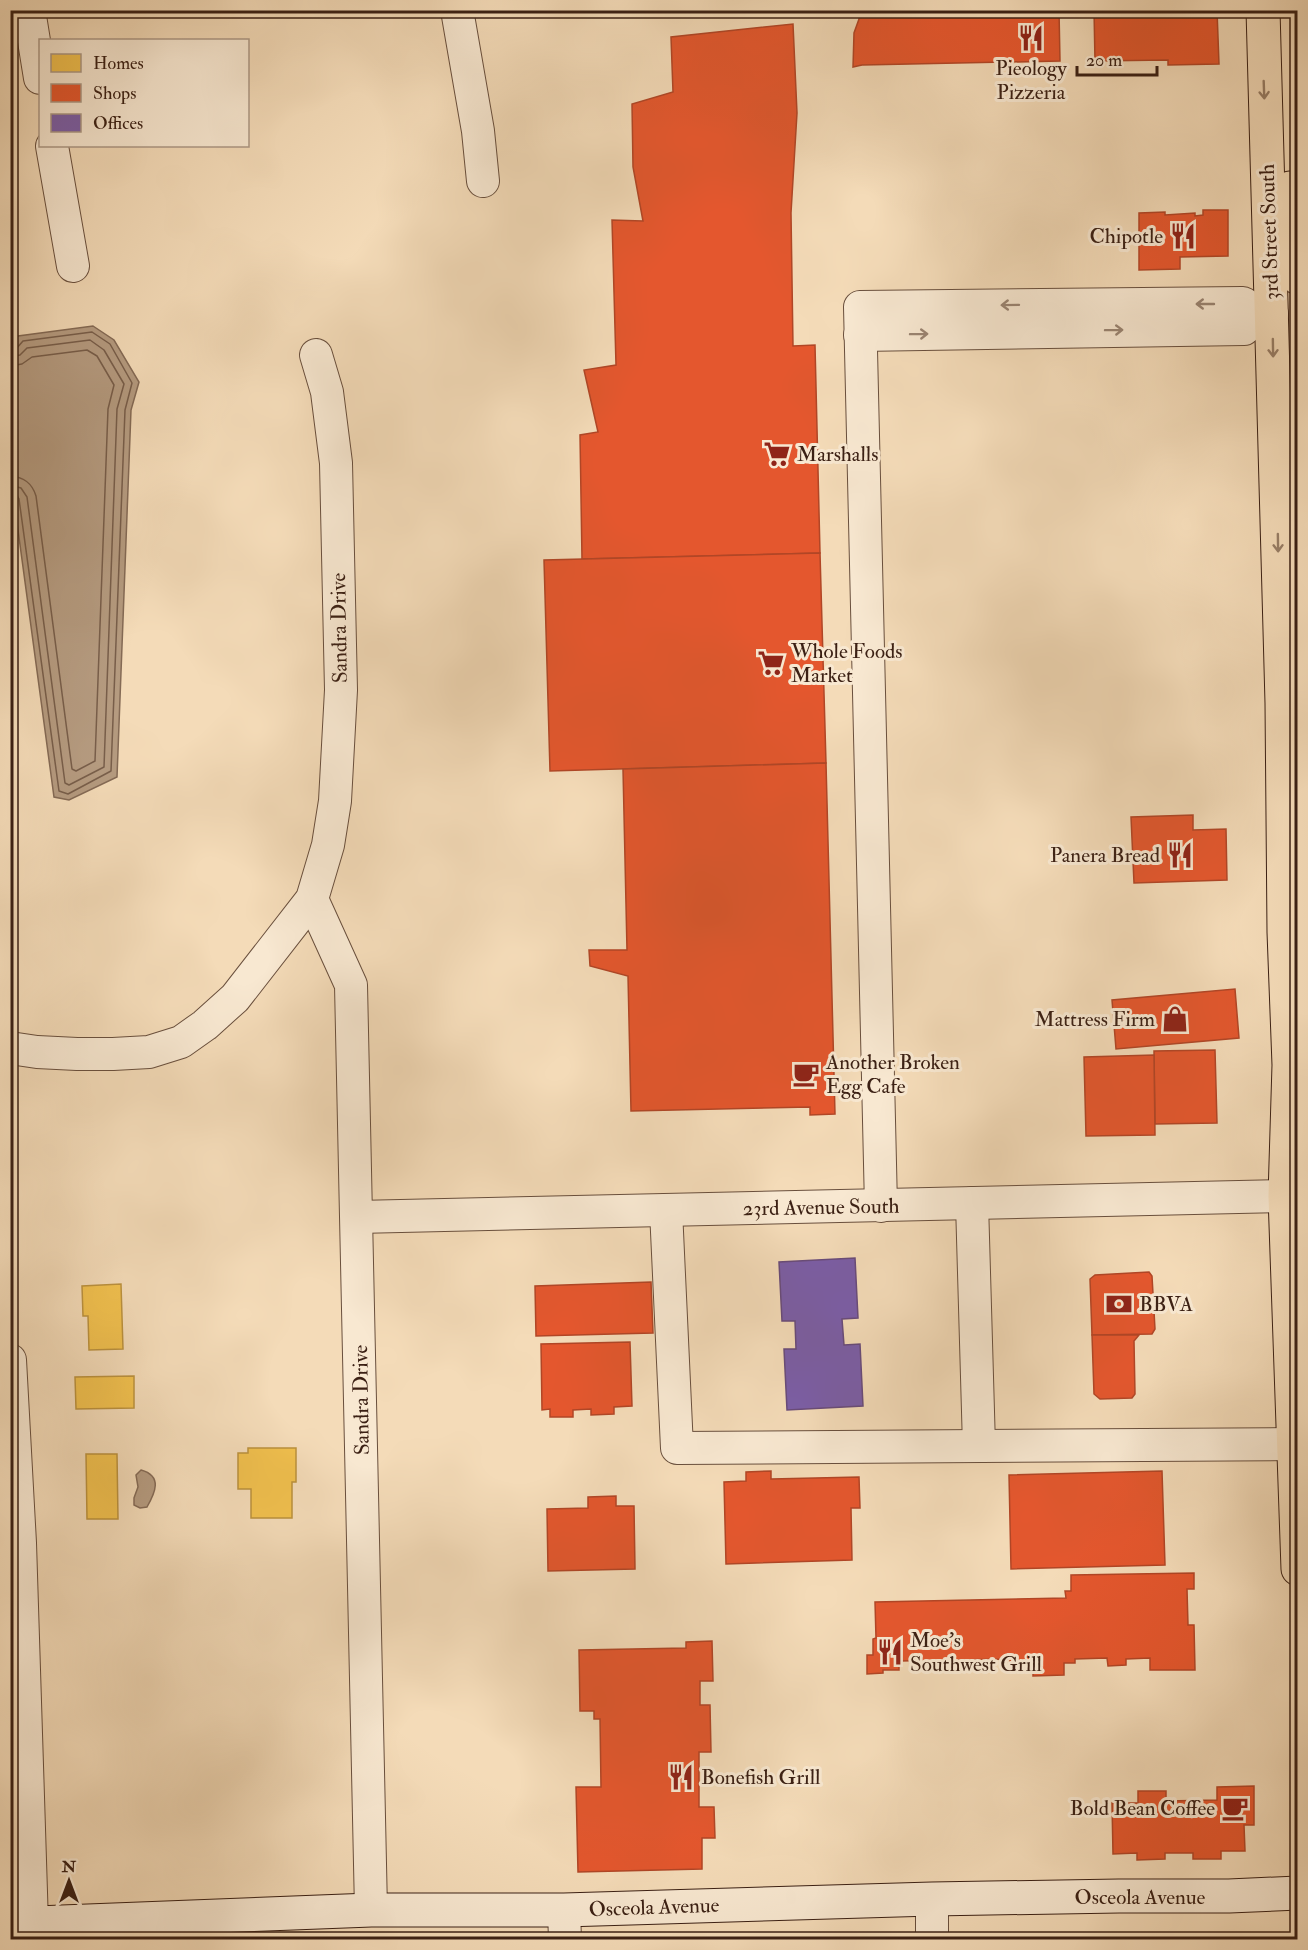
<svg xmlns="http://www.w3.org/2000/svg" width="1308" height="1950" viewBox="0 0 1308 1950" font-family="'IM FELL Double Pica',serif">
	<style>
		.water { fill: #b59b80; stroke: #846a55; stroke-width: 1.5 }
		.homes { fill: #f2c14e; stroke: #bb913d; stroke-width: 1.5 }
		.shops { fill: #e4572e; stroke: #b14626; stroke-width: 1.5 }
		.offices { fill: #7b5ea7; stroke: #684b7b; stroke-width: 1.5 }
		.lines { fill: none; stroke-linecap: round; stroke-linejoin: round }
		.shore { stroke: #785e4a; stroke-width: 1.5 }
		.street-casing { stroke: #694f3d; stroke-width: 34 }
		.secondary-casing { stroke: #3b2014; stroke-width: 35 }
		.primary-casing { stroke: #3b2014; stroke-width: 35 }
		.street { stroke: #f8e8d1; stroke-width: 32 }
		.secondary { stroke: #f8e8d1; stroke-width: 33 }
		.primary { stroke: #f4dbb8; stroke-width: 33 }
		.oneway { stroke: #987e66 }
		.oneway2 { stroke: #9a8472 }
		.labels { text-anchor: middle; stroke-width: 6; stroke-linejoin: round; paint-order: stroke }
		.poi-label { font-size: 21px; fill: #3b2014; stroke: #f8e8d1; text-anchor: start }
		.street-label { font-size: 21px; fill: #3b2014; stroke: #f8e8d1 }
	</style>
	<rect width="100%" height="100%" fill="#f4dbb8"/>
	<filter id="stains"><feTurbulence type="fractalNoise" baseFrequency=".00333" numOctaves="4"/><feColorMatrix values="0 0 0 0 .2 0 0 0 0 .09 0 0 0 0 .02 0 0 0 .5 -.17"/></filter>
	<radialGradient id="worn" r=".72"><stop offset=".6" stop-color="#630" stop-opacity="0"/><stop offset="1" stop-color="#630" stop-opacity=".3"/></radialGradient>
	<g class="water">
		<polygon points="93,326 114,340 139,382 131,410 117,777 69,800 54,797 11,478 11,347 18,336"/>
		<path d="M 141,1470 C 163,1476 155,1493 147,1507 L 140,1508 L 134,1505 L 134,1498 L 138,1487 L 136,1475 Z"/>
	</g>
	<g class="homes">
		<polygon points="121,1284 123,1349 89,1350 88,1316 83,1316 82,1286"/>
		<polygon points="134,1376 134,1408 76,1409 75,1377"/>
		<polygon points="248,1448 296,1448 296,1482 292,1482 292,1518 251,1518 251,1489 238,1489 238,1453 248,1453"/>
		<polygon points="86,1454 117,1454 118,1519 87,1519"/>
	</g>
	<g class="shops">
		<polygon points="859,10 1059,10 1060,61 862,65 853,67 854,33 859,19"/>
		<polygon points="1094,10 1217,10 1219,64 1168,65 1168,60 1095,61"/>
		<polygon points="793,24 797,113 791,213 793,346 815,345 820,553 582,559 580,435 598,432 584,370 616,365 612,220 643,221 633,167 632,104 673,92 671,37"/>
		<polygon points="1203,210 1228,210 1228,256 1180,257 1180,269 1139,270 1139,213 1165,212 1165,215 1195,213 1195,216 1203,215"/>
		<polygon points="820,553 826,763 550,771 544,560"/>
		<polygon points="826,763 835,1114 810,1115 810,1107 631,1111 628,976 590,966 589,950 627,950 623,769"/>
		<polygon points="1193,815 1193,830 1226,829 1227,880 1134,883 1131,817"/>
		<polygon points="1235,989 1239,1038 1116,1049 1112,1000"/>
		<polygon points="1215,1050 1217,1123 1155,1124 1154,1051"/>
		<polygon points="1154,1055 1155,1135 1086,1136 1084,1057"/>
		<polygon points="1149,1272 1152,1276 1155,1329 1152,1334 1092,1335 1090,1279 1095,1275"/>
		<polygon points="651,1282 653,1333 536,1336 535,1286"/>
		<polygon points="1092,1335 1139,1335 1134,1341 1135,1394 1132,1398 1100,1399 1094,1394"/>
		<polygon points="630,1342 632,1406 614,1407 614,1414 591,1415 591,1409 573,1410 573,1417 550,1417 550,1409 542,1410 541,1344"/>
		<polygon points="771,1471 771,1479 859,1477 860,1508 851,1508 852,1560 726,1564 724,1482 746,1481 746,1472"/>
		<polygon points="1162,1471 1165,1565 1011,1569 1009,1475"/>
		<polygon points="616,1496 616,1506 634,1506 635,1569 548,1571 547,1509 588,1508 588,1497"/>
		<polygon points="1194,1573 1194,1589 1187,1589 1188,1625 1194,1625 1195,1670 1150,1670 1150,1658 1126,1659 1126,1665 1108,1666 1107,1658 1075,1659 1075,1663 1064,1663 1064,1675 1033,1676 1033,1663 1010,1664 1010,1659 899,1661 899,1670 883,1670 883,1673 867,1674 867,1655 873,1655 873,1639 876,1638 875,1602 1066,1598 1065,1591 1071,1591 1071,1575"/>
		<polygon points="712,1641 713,1681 700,1681 700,1705 710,1705 711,1752 699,1752 699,1807 714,1807 715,1838 702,1838 702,1869 578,1872 576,1787 601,1787 600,1719 594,1719 594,1711 580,1711 579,1650 686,1648 686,1642"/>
		<polygon points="1254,1786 1254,1825 1244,1825 1245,1851 1221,1851 1221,1859 1193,1859 1193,1853 1165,1853 1165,1859 1137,1860 1137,1853 1113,1854 1112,1803 1138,1803 1138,1791 1166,1791 1166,1801 1217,1800 1217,1787"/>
	</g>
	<polygon class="offices" points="855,1258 858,1318 842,1319 844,1345 860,1344 863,1406 787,1410 784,1349 796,1349 795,1321 782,1321 779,1262"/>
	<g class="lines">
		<g class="shore">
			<polyline points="10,350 16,349 23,341 92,332 110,344 132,383 125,410 111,771 68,794 59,791 19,499 16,494 10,493"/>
			<polyline points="10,357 20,355 27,348 90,340 104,350 124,384 117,409 104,767 69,785 65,783 27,497 21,488 10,485"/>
			<path d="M 10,366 L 22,364 L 32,357 L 87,350 L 97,356 L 114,385 L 108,409 L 95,761 L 76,771 L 72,769 L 36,496 C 32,483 24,477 10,476"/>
		</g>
		<g class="street-casing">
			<g id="street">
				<polyline points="29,10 40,78"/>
				<polyline points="457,10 478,131 483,181"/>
				<polyline points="52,146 73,266"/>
				<polyline points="860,335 1244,329 1260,314"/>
				<polyline points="312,899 351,985 371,1910"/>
				<polyline points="10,1048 37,1052 77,1054 113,1054 149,1052 181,1042 205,1025 235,998 312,899 328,845 335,801 341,690 336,463 327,392 316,355"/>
				<polyline points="972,1203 979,1446"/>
				<polyline points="881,1206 860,307 1243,303 1260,314 1272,314"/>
				<polyline points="666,1210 677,1448 1292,1444"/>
				<polyline points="357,1217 1285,1196 1298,1199"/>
				<polyline points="10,1360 20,1543 32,1924"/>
				<polyline points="932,1899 932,1940"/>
				<polyline points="564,1910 565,1940"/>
			</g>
		</g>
		<g class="secondary-casing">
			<polyline id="secondary" points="10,1924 371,1910 564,1910 932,1899 1119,1896 1229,1896 1298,1893"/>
		</g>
		<g class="primary-casing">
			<g id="primary">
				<polyline points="1263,10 1282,703 1284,932 1289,1065 1285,1196 1298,1569"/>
				<polyline points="1290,188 1294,268 1298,278"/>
			</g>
		</g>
		<use href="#street" class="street"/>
		<use href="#secondary" class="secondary"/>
		<use href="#primary" class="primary"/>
	</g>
	<defs><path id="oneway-shaft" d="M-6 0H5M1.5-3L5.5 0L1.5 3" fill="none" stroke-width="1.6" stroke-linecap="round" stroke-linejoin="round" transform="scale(1.5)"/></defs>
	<g class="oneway">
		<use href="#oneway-shaft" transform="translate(1264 90) rotate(88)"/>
		<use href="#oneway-shaft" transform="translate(1273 348) rotate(89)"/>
		<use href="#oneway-shaft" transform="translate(1278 543) rotate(89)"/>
	</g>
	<g class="oneway2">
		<use href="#oneway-shaft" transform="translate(1205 304) rotate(180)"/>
		<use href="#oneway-shaft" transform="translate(1010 305) rotate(179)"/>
		<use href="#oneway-shaft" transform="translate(1114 330) rotate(-1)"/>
		<use href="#oneway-shaft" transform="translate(919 334) rotate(-1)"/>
	</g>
	<defs>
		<g id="restaurant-bare" transform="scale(2.07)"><path d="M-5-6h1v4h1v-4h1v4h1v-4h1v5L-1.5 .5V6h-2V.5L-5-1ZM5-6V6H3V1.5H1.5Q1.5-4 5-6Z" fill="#8f2418" stroke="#f8e8d1" stroke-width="2.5" paint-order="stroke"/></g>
		<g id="supermarket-bare" transform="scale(2.07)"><path d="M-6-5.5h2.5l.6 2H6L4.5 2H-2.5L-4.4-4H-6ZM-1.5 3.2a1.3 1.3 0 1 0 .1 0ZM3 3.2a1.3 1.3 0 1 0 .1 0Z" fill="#8f2418" stroke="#f8e8d1" stroke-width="2.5" paint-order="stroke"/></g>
		<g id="shop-bare" transform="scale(2.07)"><path d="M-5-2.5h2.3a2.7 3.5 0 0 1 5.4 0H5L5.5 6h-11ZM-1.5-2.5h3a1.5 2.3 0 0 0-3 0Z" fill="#8f2418" stroke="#f8e8d1" stroke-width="2.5" paint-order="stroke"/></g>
		<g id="cafe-bare" transform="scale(2.07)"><path d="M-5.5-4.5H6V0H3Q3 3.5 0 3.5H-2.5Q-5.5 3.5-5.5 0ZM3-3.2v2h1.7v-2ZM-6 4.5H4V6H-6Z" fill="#8f2418" stroke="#f8e8d1" stroke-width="2.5" paint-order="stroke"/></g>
		<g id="bank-bare" transform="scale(2.07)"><path d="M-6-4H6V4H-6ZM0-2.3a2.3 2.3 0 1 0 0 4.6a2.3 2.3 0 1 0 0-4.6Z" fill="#8f2418" stroke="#f8e8d1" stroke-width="2.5" paint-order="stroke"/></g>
	</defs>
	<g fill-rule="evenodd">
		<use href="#restaurant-bare" x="1031" y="38"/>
		<use href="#restaurant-bare" x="1183" y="236"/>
		<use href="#supermarket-bare" x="777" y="454"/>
		<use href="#supermarket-bare" x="771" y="663"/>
		<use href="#restaurant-bare" x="1180" y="855"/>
		<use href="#shop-bare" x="1175" y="1019"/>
		<use href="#cafe-bare" x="806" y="1074"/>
		<use href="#bank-bare" x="1119" y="1304"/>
		<use href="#restaurant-bare" x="890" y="1652"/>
		<use href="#restaurant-bare" x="681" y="1777"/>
		<use href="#cafe-bare" x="1235" y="1808"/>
	</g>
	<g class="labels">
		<g class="poi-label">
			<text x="1031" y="75" text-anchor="middle">Pieology<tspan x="1031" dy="24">Pizzeria</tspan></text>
			<text x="1163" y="243" text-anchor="end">Chipotle</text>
			<text x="797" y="461">Marshalls</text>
			<text x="791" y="658">Whole Foods<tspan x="791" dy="24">Market</tspan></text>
			<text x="1160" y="862" text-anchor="end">Panera Bread</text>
			<text x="1155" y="1026" text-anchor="end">Mattress Firm</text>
			<text x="826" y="1069">Another Broken<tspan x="826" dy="24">Egg Cafe</tspan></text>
			<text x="1139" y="1311">BBVA</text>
			<text x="910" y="1647">Moe's<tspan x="910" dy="24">Southwest Grill</tspan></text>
			<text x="701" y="1784">Bonefish Grill</text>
			<text x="1215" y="1815" text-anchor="end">Bold Bean Coffee</text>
		</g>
		<g class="street-label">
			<text transform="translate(1269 232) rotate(-92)" y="7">3rd Street South</text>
			<text transform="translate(339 628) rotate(-91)" y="7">Sandra Drive</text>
			<text transform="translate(821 1207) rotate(-1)" y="7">23rd Avenue South</text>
			<text transform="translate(361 1400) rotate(-91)" y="7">Sandra Drive</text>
			<text x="1140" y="1904">Osceola Avenue</text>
			<text transform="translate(654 1907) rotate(-2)" y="7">Osceola Avenue</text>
		</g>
	</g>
	<rect width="1308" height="1950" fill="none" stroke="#f4dbb8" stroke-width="36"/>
	<rect x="12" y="12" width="1284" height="1926" fill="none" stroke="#3b2014" stroke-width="3"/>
	<rect x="18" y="18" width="1272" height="1914" fill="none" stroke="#3b2014" stroke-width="1.5"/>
	<rect x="39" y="39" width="210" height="108" fill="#f8e8d1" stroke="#ac9885" stroke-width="1.5"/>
	<rect x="51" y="54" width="30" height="18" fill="#f2c14e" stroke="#ac9885" stroke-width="1.5"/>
	<text x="93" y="69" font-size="18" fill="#3b2014">Homes</text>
	<rect x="51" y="84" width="30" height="18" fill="#e4572e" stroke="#ac9885" stroke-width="1.5"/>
	<text x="93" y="99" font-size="18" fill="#3b2014">Shops</text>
	<rect x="51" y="114" width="30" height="18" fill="#7b5ea7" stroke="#ac9885" stroke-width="1.5"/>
	<text x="93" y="129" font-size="18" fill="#3b2014">Offices</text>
	<g transform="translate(69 1881)" stroke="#f8e8d1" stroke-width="4.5" paint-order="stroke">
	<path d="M0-4.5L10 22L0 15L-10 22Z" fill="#3b2014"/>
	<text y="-9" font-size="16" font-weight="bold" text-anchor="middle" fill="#3b2014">N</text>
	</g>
	<path d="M1077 66v9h80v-9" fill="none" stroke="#3b2014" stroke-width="3"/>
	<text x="1086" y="66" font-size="18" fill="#3b2014" stroke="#f8e8d1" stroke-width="4.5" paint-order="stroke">20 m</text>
	<rect width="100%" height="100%" filter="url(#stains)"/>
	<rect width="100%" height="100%" fill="url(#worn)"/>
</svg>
